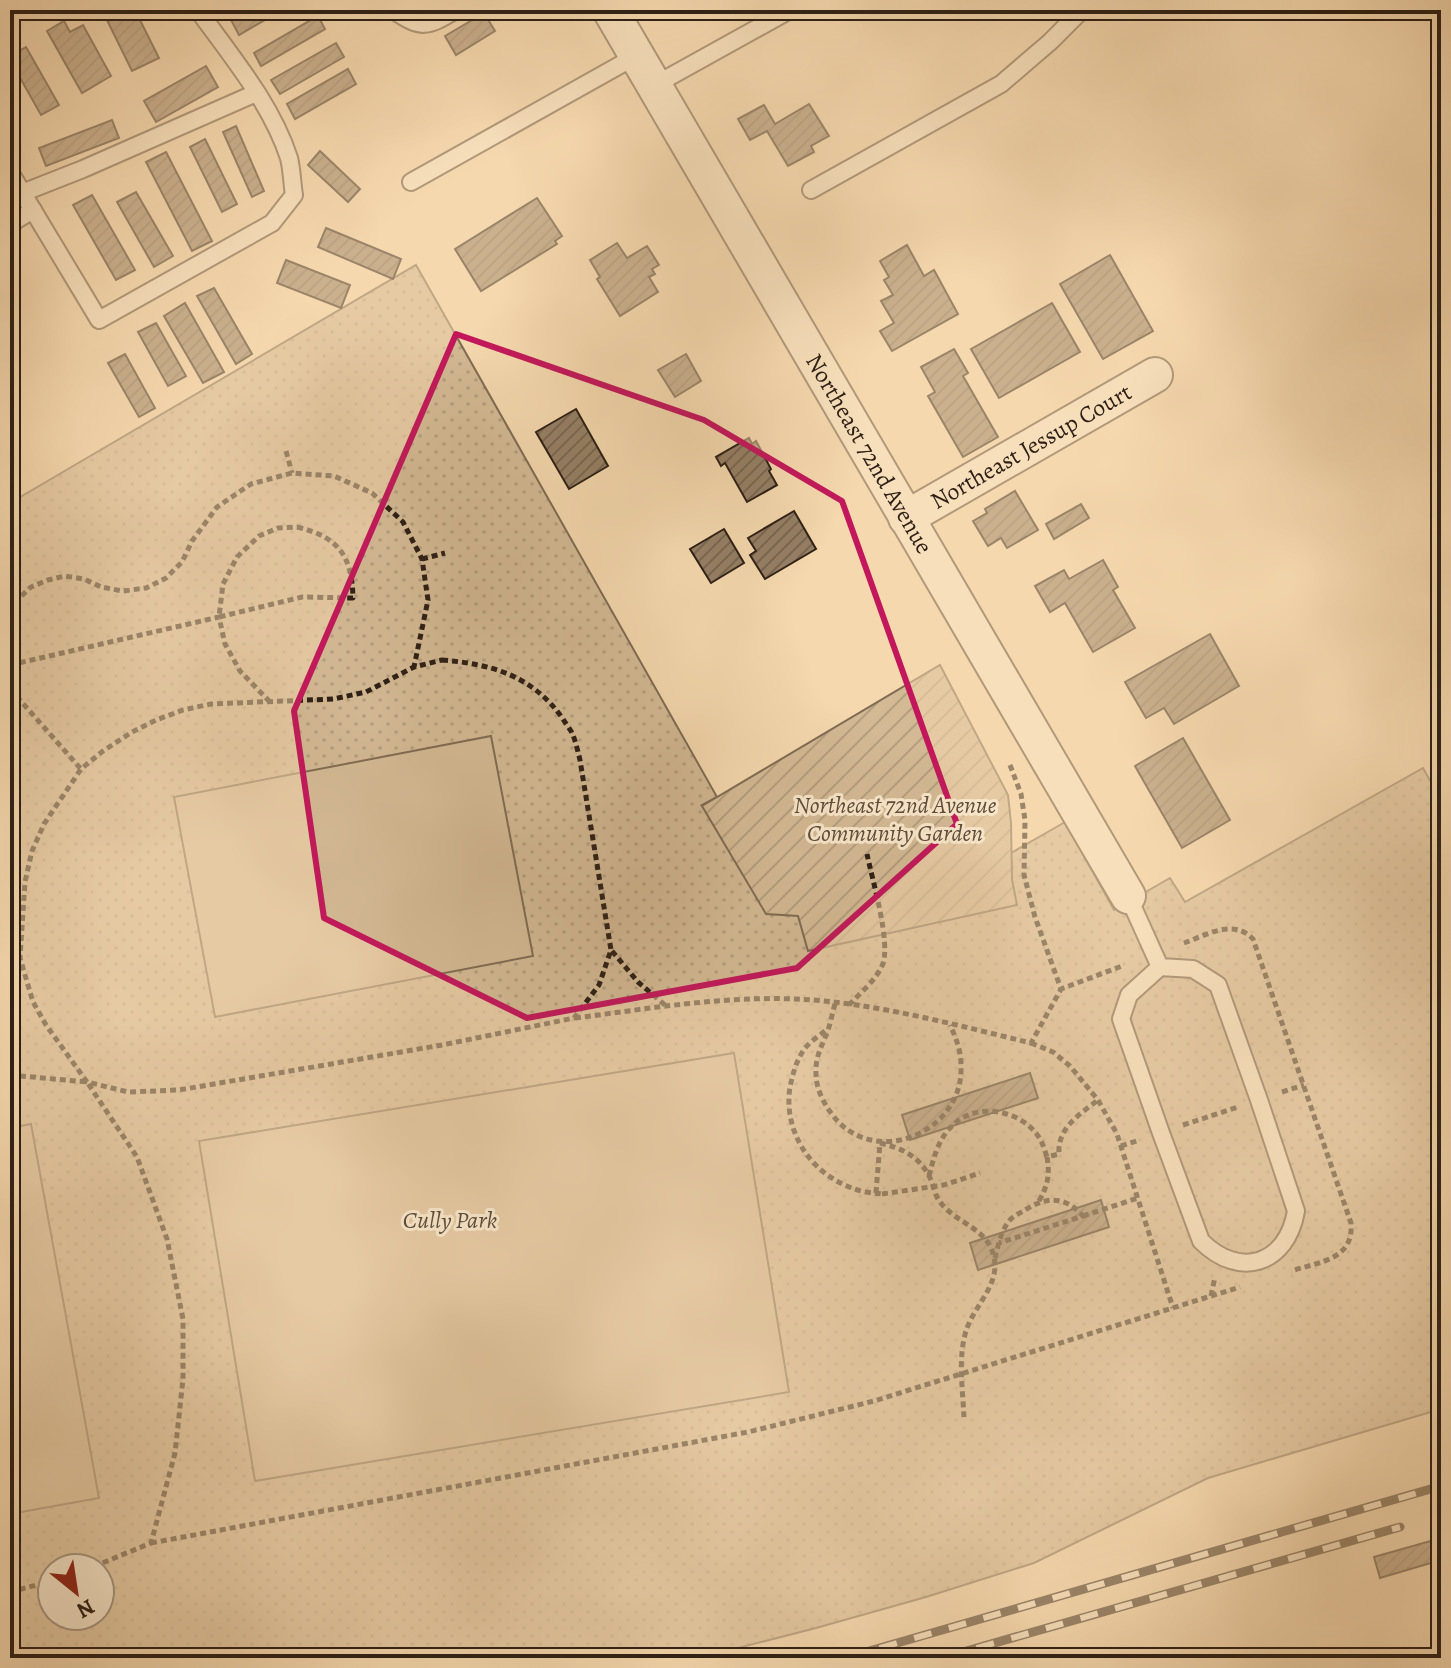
<svg xmlns="http://www.w3.org/2000/svg" width="1451" height="1668" viewBox="0 0 1451 1668" font-family="Alegreya,serif">
	<style>
		.park { fill: url(#park-dots); stroke: #806c54; stroke-width: 2; fill-rule: evenodd }
		.garden { fill: url(#garden-furrows); stroke: #806c54; stroke-width: 2 }
		.pitch { fill: #d3b994; stroke: #806c54; stroke-width: 2 }
		.building { fill: url(#building-hatch); stroke: #2d1f15; stroke-width: 2 }
		.lines { fill: none; stroke-linecap: round; stroke-linejoin: round }
		.service-casing { stroke: #5f4d3b; stroke-width: 20 }
		.minor-casing { stroke: #5f4d3b; stroke-width: 38 }
		.path { stroke: #2d1f15; stroke-width: 5; stroke-dasharray: 6 4; stroke-linecap: butt }
		.service { stroke: #f8e6ca; stroke-width: 16 }
		.minor { stroke: #f8e6ca; stroke-width: 34 }
		.rail-casing { stroke: #2d1f15; stroke-width: 9 }
		.rail { stroke: #f8e6ca; stroke-width: 6; stroke-dasharray: 18; stroke-linecap: butt }
		.path-bridge { stroke: #2d1f15; stroke-width: 5; stroke-dasharray: 6 4; stroke-linecap: butt }
		.marked { fill: none; stroke: #c2185b; stroke-width: 6; stroke-linejoin: round }
		.labels { text-anchor: middle; stroke-width: 6; stroke-linejoin: round; paint-order: stroke }
		.street-label { font-size: 24px; fill: #2d1f15; stroke: #f8e6ca }
		.park-label { font-size: 24px; font-style: italic; fill: #5f4d3b; stroke: #f8e6ca }
	</style>
	<defs>
		<pattern id="park-dots" width="8" height="8" patternUnits="userSpaceOnUse" patternTransform="scale(2)"><rect width="8" height="8" fill="#d3b994"/><path d="M2 2h.1M6 6h.1" fill="none" stroke="#b59f7f" stroke-width="1.8" stroke-linecap="round"/></pattern>
		<pattern id="garden-furrows" width="10" height="10" patternUnits="userSpaceOnUse" patternTransform="scale(2)"><rect width="10" height="10" fill="#d3b994"/><path d="M-1 1l2-2M0 10L10 0M9 11l2-2" fill="none" stroke="#b59f7f"/></pattern>
		<pattern id="building-hatch" width="6" height="6" patternUnits="userSpaceOnUse" patternTransform="scale(2)"><rect width="6" height="6" fill="#957f65"/><path d="M-1 1l2-2M0 6l6-6M5 7l2-2" fill="none" stroke="#7a6752"/></pattern>
	</defs>
	<rect width="100%" height="100%" fill="#f5d8ae"/>
	<filter id="stains"><feTurbulence type="fractalNoise" baseFrequency=".0025" numOctaves="4"/><feColorMatrix values="0 0 0 0 .2 0 0 0 0 .09 0 0 0 0 .02 0 0 0 .5 -.17"/></filter>
	<radialGradient id="worn" r=".72"><stop offset=".6" stop-color="#630" stop-opacity="0"/><stop offset="1" stop-color="#630" stop-opacity=".3"/></radialGradient>
	<path class="park" d="M 416,265 L 717,797 L 702,805 L 1016,905 L 1012,880 L 1011,853 L 1065,822 L 1114,910 L 1170,878 L 1185,902 L 1423,768 L 1441,800 L 1441,1409 L 1208,1478 L 1034,1563 L 926,1597 L 816,1628 L 699,1658 L 10,1658 L 10,503 ZM 52,1568 L 100,1568 L 100,1616 L 52,1616 Z"/>
	<polygon class="garden" points="940,665 1008,795 1011,823 1012,880 1017,905 808,951 798,916 766,914 702,806"/>
	<g class="pitch">
		<polygon points="491,736 533,956 215,1017 174,797"/>
		<polygon points="734,1053 789,1392 255,1481 199,1141"/>
		<polygon points="31,1124 99,1498 10,1514 10,1128"/>
	</g>
	<g class="building">
		<polygon points="102,10 135,10 159,58 132,71"/>
		<polygon points="248,10 282,10 239,35 231,20"/>
		<polygon points="484,13 495,31 456,55 445,36"/>
		<polygon points="318,16 325,29 261,66 254,53"/>
		<polygon points="64,21 70,32 83,25 111,76 82,93 47,31"/>
		<polygon points="336,43 344,57 280,94 271,80"/>
		<polygon points="26,47 59,105 41,115 10,60 10,56"/>
		<polygon points="206,66 218,87 156,122 144,101"/>
		<polygon points="348,69 356,84 295,119 287,104"/>
		<polygon points="809,104 829,136 811,146 814,152 788,166 767,131 750,140 738,119 764,105 775,124"/>
		<polygon points="112,120 119,138 46,166 39,148"/>
		<polygon points="236,126 264,191 252,197 223,132"/>
		<polygon points="205,139 237,204 222,212 190,147"/>
		<polygon points="320,151 360,189 348,202 308,165"/>
		<polygon points="166,152 212,241 192,251 146,162"/>
		<polygon points="136,192 173,256 154,267 117,202"/>
		<polygon points="92,195 135,270 116,280 73,205"/>
		<polygon points="537,198 562,236 555,241 557,244 481,291 455,249"/>
		<polygon points="326,228 401,259 393,279 318,247"/>
		<polygon points="617,243 627,258 647,246 659,265 652,269 655,274 649,277 658,292 620,316 597,279 600,277 590,260"/>
		<polygon points="907,245 924,276 934,270 958,314 892,351 880,331 894,323 881,301 893,295 884,280 889,277 880,261"/>
		<polygon points="1110,255 1153,331 1103,359 1060,284"/>
		<polygon points="286,260 350,285 341,308 277,283"/>
		<polygon points="214,288 252,354 236,364 197,296"/>
		<polygon points="185,303 224,372 203,383 164,316"/>
		<polygon points="1052,303 1080,352 999,398 971,349"/>
		<polygon points="156,323 186,376 168,386 138,332"/>
		<polygon points="954,349 968,373 963,376 998,437 963,457 928,396 935,392 921,367"/>
		<polygon points="125,354 155,408 139,417 108,363"/>
		<polygon points="686,354 701,381 675,397 658,370"/>
		<polygon points="576,409 608,466 569,489 536,432"/>
		<polygon points="749,438 752,444 756,441 771,469 769,471 777,485 747,502 725,463 721,466 716,457"/>
		<polygon points="1015,491 1038,530 1007,548 1001,538 988,546 973,521 987,513 985,509"/>
		<polygon points="1081,504 1089,518 1054,539 1046,524"/>
		<polygon points="794,511 816,549 765,579 750,555 756,551 748,538"/>
		<polygon points="724,529 744,563 711,583 690,549"/>
		<polygon points="1103,560 1118,587 1113,590 1135,628 1093,652 1065,603 1050,612 1035,586 1064,570 1069,579"/>
		<polygon points="1210,634 1239,686 1174,724 1164,708 1146,718 1125,682"/>
		<polygon points="1183,738 1230,820 1182,848 1135,766"/>
		<polygon points="1030,1073 1038,1098 910,1140 902,1115"/>
		<polygon points="1101,1200 1109,1227 978,1270 970,1243"/>
		<polygon points="1441,1538 1441,1560 1380,1578 1374,1557"/>
	</g>
	<g class="lines">
		<g class="service-casing">
			<g id="service">
				<path d="M 393,10 C 422,30 427,27 456,10"/>
				<polyline points="653,86 790,10"/>
				<path d="M 10,172 L 99,320 L 272,223 L 294,195 C 292,183 292,170 289,158 C 271,103 231,56 198,10"/>
				<polyline points="411,182 636,56"/>
				<polyline points="811,190 1001,84 1050,42 1082,10"/>
				<polyline points="22,193 83,169 256,93"/>
				<polyline points="10,224 33,210"/>
				<path d="M 1128,896 L 1160,967 L 1193,969 L 1218,985 L 1259,1100 L 1296,1211 C 1287,1264 1240,1280 1201,1241 L 1161,1133 L 1121,1019 L 1129,995 L 1160,967"/>
			</g>
		</g>
		<g class="minor-casing">
			<g id="minor">
				<path id="s1" d="M 610,10 L 1128,896"/>
				<path id="s2" d="M 906,518 L 1155,375"/>
			</g>
		</g>
		<g class="path">
			<polyline points="286,451 292,473"/>
			<path d="M 297,527 C 339,537 352,556 353,598 L 302,597 L 219,617 L 223,584 L 237,557 L 259,536 L 278,528 Z"/>
			<polyline points="422,559 445,553"/>
			<polyline points="10,612 17,600 31,587 48,580 65,576 84,579 101,587 123,591 146,588 166,578 182,562 192,541 217,507 251,484 292,473 334,476 372,493 403,522 422,559 428,600 414,667"/>
			<path d="M 442,660 C 492,664 533,676 563,719 C 566,724 571,730 573,735 C 576,743 578,752 580,760 L 611,950 L 599,985 L 574,1018 L 442,1045 L 179,1090 L 128,1092 L 87,1082 L 46,1025 L 33,1002 L 20,958 L 25,882 L 32,851 L 44,824 L 81,769 L 103,751 L 132,732 L 156,720 L 183,710 L 211,704 L 333,699 L 366,692 L 414,667 Z"/>
			<polyline points="10,665 219,617 225,644 240,671 269,701"/>
			<polyline points="10,689 81,769"/>
			<polyline points="1010,765 1021,794 1025,820 1024,875 1035,917 1061,989 1122,966"/>
			<path d="M 1184,943 C 1207,935 1233,918 1253,939 L 1351,1223 C 1354,1260 1319,1262 1291,1271"/>
			<polyline points="612,951 638,982 666,1006"/>
			<path d="M 835,1004 C 833,1011 831,1020 829,1027 C 823,1045 815,1055 816,1074 C 816,1088 823,1102 831,1113 C 872,1171 964,1133 961,1066 C 961,1050 956,1038 950,1025"/>
			<path d="M 849,1005 C 860,993 875,981 882,966 C 892,945 872,879 867,854"/>
			<path d="M 575,1018 C 647,1009 721,996 795,999 C 872,1002 956,1025 1031,1043 L 1061,989"/>
			<path d="M 825,1031 C 819,1036 811,1041 806,1047 C 797,1058 793,1073 790,1087 C 783,1131 810,1173 852,1188 C 861,1192 873,1193 882,1194"/>
			<polyline points="1031,1043 1053,1052 1070,1066 1098,1100 1117,1134 1173,1308"/>
			<polyline points="10,1075 87,1082 137,1157 167,1239 183,1319 183,1379 175,1453 151,1543 90,1568"/>
			<polyline points="1282,1092 1304,1085"/>
			<polyline points="1183,1125 1238,1107"/>
			<polyline points="1121,1146 1140,1140"/>
			<path d="M 929,1176 C 934,1157 938,1139 953,1125 C 977,1101 1023,1110 1040,1139 C 1043,1144 1045,1151 1047,1157"/>
			<path d="M 876,1193 L 880,1143 C 901,1148 918,1155 929,1176 C 933,1183 934,1192 938,1199 C 952,1221 981,1226 991,1248 C 1004,1277 982,1297 970,1321 C 956,1350 963,1388 964,1419"/>
			<path d="M 1039,1201 C 1048,1185 1050,1174 1047,1157 L 1059,1154 C 1057,1128 1080,1114 1098,1100"/>
			<polyline points="1083,1216 1138,1198"/>
			<path d="M 995,1258 C 998,1246 1001,1231 1009,1221 C 1013,1216 1020,1213 1025,1210 C 1047,1196 1065,1196 1083,1216 L 999,1243"/>
			<polyline points="1211,1296 1215,1277"/>
			<polyline points="151,1543 748,1432 874,1401 1240,1287"/>
			<polyline points="10,1592 52,1581"/>
		</g>
		<use href="#service" class="service"/>
		<use href="#minor" class="minor"/>
		<g class="rail-casing">
			<g id="rail">
				<polyline points="845,1658 1441,1486"/>
				<polyline points="942,1658 1400,1527"/>
			</g>
		</g>
		<use href="#rail" class="rail"/>
		<polyline class="path-bridge" points="882,1194 944,1185 980,1173"/>
	</g>
	<path d="M0 0H1451V1668H0ZM 456,334 L 704,420 L 842,501 L 957,824 L 797,968 L 527,1018 L 324,918 L 294,711 Z" fill="#f5d8ae" fill-opacity=".55" fill-rule="evenodd"/>
	<path class="marked" d="M 456,334 L 704,420 L 842,501 L 957,824 L 797,968 L 527,1018 L 324,918 L 294,711 Z"/>
	<g class="labels">
		<g class="street-label">
			<text dy="8" stroke="none"><textPath href="#s2" startOffset="144">Northeast Jessup Court</textPath></text>
			<text dy="8" stroke="none"><textPath href="#s1" startOffset="514">Northeast 72nd Avenue</textPath></text>
		</g>
		<g class="park-label">
			<text x="895" y="813">Northeast 72nd Avenue<tspan x="895" dy="28">Community Garden</tspan></text>
			<text x="450" y="1228">Cully Park</text>
		</g>
	</g>
	<rect width="1451" height="1668" fill="none" stroke="#f5d8ae" stroke-width="40"/>
	<rect x="12" y="12" width="1427" height="1644" fill="none" stroke="#2d1f15" stroke-width="4"/>
	<rect x="20" y="20" width="1411" height="1628" fill="none" stroke="#2d1f15" stroke-width="2"/>
	<g transform="translate(76 1592) rotate(150)"><circle r="38" fill="#f8e6ca" stroke="#a79682" stroke-width="2"/>
	<path d="M0-6L14 30L0 20L-14 30Z" fill="#8f2418"/>
	<text y="-12" font-size="22" font-weight="bold" text-anchor="middle" fill="#2d1f15">N</text>
	</g>
	<rect width="100%" height="100%" filter="url(#stains)"/>
	<rect width="100%" height="100%" fill="url(#worn)"/>
</svg>
